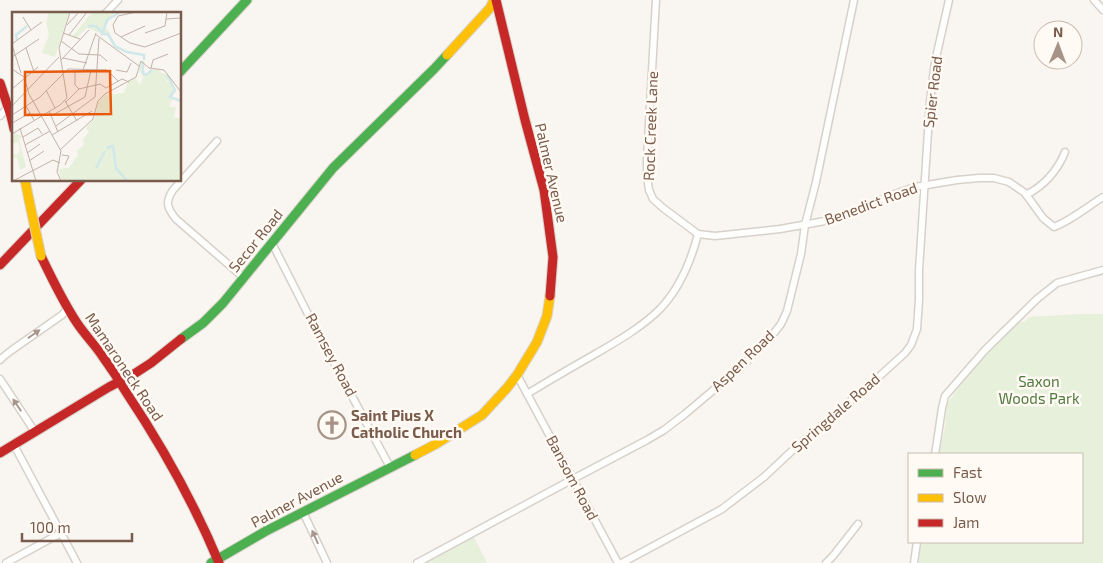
<svg xmlns="http://www.w3.org/2000/svg" width="1103" height="563" viewBox="0 0 1103 563" font-family="'Exo 2',sans-serif">
	<style>
		.green { fill: #e7f0db }
		.lines { fill: none; stroke-linecap: round; stroke-linejoin: round }
		.street-casing { stroke: #d7d1cb; stroke-width: 9 }
		.fast-casing { stroke: #d9d2cb; stroke-width: 11 }
		.slow-casing { stroke: #d9d2cb; stroke-width: 11 }
		.jam-casing { stroke: #d9d2cb; stroke-width: 11 }
		.street { stroke: #fefefd; stroke-width: 6 }
		.fast { stroke: #4caf50; stroke-width: 9 }
		.slow { stroke: #ffc107; stroke-width: 9 }
		.jam { stroke: #c62828; stroke-width: 9 }
		.slow-bridge-casing { stroke: #d9d2cb; stroke-width: 11; stroke-linecap: butt }
		.slow-bridge { stroke: #ffc107; stroke-width: 9 }
		.oneway { fill: #a8958b }
		.labels { text-anchor: middle; stroke-width: 5; stroke-linejoin: round; paint-order: stroke }
		.street-label { font-size: 15px; fill: #7a5c4d; stroke: #fffaf3 }
		.park-label { font-size: 15px; fill: #537a41; stroke: #fffaf3 }
		.poi-label { font-size: 15px; font-weight: bold; fill: #7a5c4d; stroke: #fffaf3; text-anchor: start }
		.inset-river { fill: none; stroke: #d0e8ea; stroke-width: 2.5 }
		.inset-road { fill: none; stroke: #c2b3aa; stroke-width: 1 }
		.view { fill: #e8590c; fill-opacity: 0.15; stroke: #e8590c; stroke-width: 2.5 }
		.inset-edge { fill: none; stroke: #7a5c4d; stroke-width: 2.5 }
	</style>
	<rect width="100%" height="100%" fill="#f9f5f0"/>
	<g class="green">
		<polygon points="1081,314 1103,314 1103,563 918,563 922,542 1082,542 1082,454 939,454 945,427 947,404 972,368 1019,322 1024,322 1029,317"/>
		<polygon points="472,533 487,563 413,563"/>
	</g>
	<g class="lines">
		<g class="street-casing">
			<g id="street">
				<path d="M 656,0 L 647,159 L 647,176 L 649,190 L 653,199 L 663,208 L 698,234 L 715,236 L 780,229 L 825,221 L 848,214 L 895,194 L 915,187 L 957,180 L 979,178 L 994,178 L 1009,182 L 1025,193 L 1043,218 L 1054,227 C 1072,220 1087,207 1103,197"/>
				<polyline points="1094,0 1103,10"/>
				<polyline points="105,14 118,0"/>
				<polyline points="0,116 14,100"/>
				<path d="M 217,141 L 173,190 C 165,202 167,208 176,219 L 244,278"/>
				<path d="M 1026,195 C 1045,185 1057,172 1065,152"/>
				<polyline points="272,243 310,318 390,467"/>
				<polyline points="0,360 3,357 12,350 62,315 68,308"/>
				<polyline points="517,375 618,563"/>
				<polyline points="0,379 35,432"/>
				<path d="M 527,394 C 550,380 574,366 597,353 C 619,340 642,327 660,309 C 680,288 691,261 698,234"/>
				<polyline points="14,445 77,563"/>
				<polyline points="935,454 937,442 942,408 945,396 985,350 1037,299 1057,283 1071,279 1103,270"/>
				<polyline points="303,512 327,563"/>
				<polyline points="6,563 61,533"/>
				<polyline points="417,563 573,479 647,440 664,430 685,414 743,365 771,337 781,324 787,311 801,254 805,225 816,182 854,0"/>
				<polyline points="622,563 722,509 764,477 796,447 872,383 905,353 911,345 917,329 919,300 919,270 930,101 935,62 949,0"/>
				<polyline points="826,563 833,556 858,524"/>
				<polyline points="914,563 917,542"/>
			</g>
		</g>
		<g class="fast-casing">
			<g id="fast">
				<polyline points="180,72 247,0"/>
				<polyline points="181,339 203,323 223,303 333,168 434,69 447,55"/>
				<polyline points="211,563 266,531 415,455"/>
			</g>
		</g>
		<g class="slow-casing">
			<g id="slow">
				<polyline points="447,55 490,8 494,0"/>
				<polyline points="25,180 29,200"/>
				<polyline points="415,455 436,444 482,415 507,388 517,375 537,342 547,316 550,296"/>
			</g>
		</g>
		<g class="jam-casing">
			<g id="jam">
				<polyline points="496,0 525,120 544,190 553,257 550,296"/>
				<polyline points="0,83 11,116 14,129"/>
				<path d="M 41,256 C 52,279 63,302 77,323 C 85,335 95,345 103,357 C 111,368 119,380 126,392 C 162,446 194,503 219,563"/>
				<polyline points="0,265 81,180"/>
				<polyline points="0,453 109,387 134,374 151,363 181,339"/>
			</g>
		</g>
		<use href="#street" class="street"/>
		<use href="#fast" class="fast"/>
		<use href="#slow" class="slow"/>
		<use href="#jam" class="jam"/>
		<g class="slow-bridge-casing">
			<polyline id="slow-bridge" points="29,200 41,256"/>
		</g>
		<use href="#slow-bridge" class="slow-bridge"/>
	</g>
	<defs><path id="oneway-solid" d="M-6-.8H1V-3.2L6.5 0L1 3.2V.8H-6Z" transform="scale(1.25)"/></defs>
	<g class="oneway">
		<use href="#oneway-solid" transform="translate(34 334) rotate(-35)"/>
		<use href="#oneway-solid" transform="translate(17 405) rotate(-124)"/>
		<use href="#oneway-solid" transform="translate(315 537) rotate(-114)"/>
	</g>
	<defs>
		<g id="church-ring" transform="scale(1.4375)"><circle r="9.5" fill="#fffaf3" stroke="#a69286" stroke-width="1.5"/><path d="M-1.2-6h2.4v3.5h3.3v2.4h-3.3V6h-2.4V-.1h-3.3v-2.4h3.3Z" fill="#a69286"/></g>
	</defs>
	<g fill-rule="evenodd">
		<use href="#church-ring" x="332" y="425"/>
	</g>
	<g class="labels">
		<g class="street-label">
			<text transform="translate(933 92) rotate(-83)" y="5">Spier Road</text>
			<text transform="translate(651 126) rotate(-88)" y="5">Rock Creek Lane</text>
			<text transform="translate(551 173) rotate(77)" y="5">Palmer Avenue</text>
			<text transform="translate(871 204) rotate(-20)" y="5">Benedict Road</text>
			<text transform="translate(256 241) rotate(-51)" y="5">Secor Road</text>
			<text transform="translate(331 355) rotate(62)" y="5">Ramsey Road</text>
			<text transform="translate(743 361) rotate(-44)" y="5">Aspen Road</text>
			<text transform="translate(124 367) rotate(56)" y="5">Mamaroneck Road</text>
			<text transform="translate(836 413) rotate(-41)" y="5">Springdale Road</text>
			<text transform="translate(572 478) rotate(62)" y="5">Bansom Road</text>
			<text transform="translate(297 500) rotate(-28)" y="5">Palmer Avenue</text>
		</g>
		<g class="park-label">
			<text x="1039" y="387">Saxon<tspan x="1039" dy="17">Woods Park</tspan></text>
		</g>
		<g class="poi-label">
			<text x="351" y="421">Saint Pius X<tspan x="351" dy="17">Catholic Church</tspan></text>
		</g>
	</g>
	<g transform="translate(12 12)">
		<rect width="169" height="169" fill="#f9f5f0"/>
		<path d="M 37,0 L 57,0 L 43,45 L 30,41 L 37,23 L 34,11 ZM 80,0 L 102,0 L 93,15 L 98,21 L 96,24 L 75,16 L 64,26 L 61,24 ZM 130,49 L 132,61 L 135,63 L 138,58 L 147,57 L 149,61 L 154,62 L 157,67 L 154,69 L 158,70 L 163,79 L 157,84 L 161,86 L 157,95 L 164,95 L 162,106 L 169,106 L 169,169 L 50,169 L 46,157 L 57,156 L 66,143 L 64,137 L 66,139 L 72,132 L 71,127 L 77,120 L 74,116 L 83,106 L 86,90 L 93,83 L 112,81 L 116,70 L 123,66 L 128,73 L 131,66 L 127,57 ZM 2,121 L 10,124 L 7,127 L 14,155 L 8,158 L 5,145 L 0,146 L 4,141 L 5,144 L 8,137 L 6,130 L 0,132 Z" fill="#e7f0db"/>
		<path class="inset-river" d="M 108,0 L 95,8 L 90,22 L 96,22 L 103,34 L 115,40 L 132,43 L 132,48M 76,14 L 84,14 L 89,20M 5,28 L 4,23 L 15,14M 131,49 L 131,61 L 134,63 L 140,58M 155,63 L 163,78 L 158,85 L 169,89M 95,136 L 101,134 L 104,156 L 115,169M 84,156 L 93,139"/>
		<path class="inset-road" d="M 124,0 L 106,4 L 101,13 L 103,21 L 118,31 L 133,35 L 169,21M 11,5 L 19,18M 154,7 L 169,6M 55,13 L 67,0M 51,21 L 68,27M 133,21 L 153,14 L 155,0M 83,22 L 127,54M 57,23 L 75,0M 109,25 L 133,14M 49,29 L 67,42 L 88,43 L 95,49M 0,32 L 30,10M 0,33 L 9,61M 14,36 L 22,60M 0,45 L 27,27M 51,46 L 75,51M 49,48 L 77,18M 139,56 L 141,48 L 156,42M 0,57 L 12,65 L 17,82 L 49,139 L 45,160 L 49,169M 63,58 L 63,73 L 67,77M 71,58 L 84,21M 104,58 L 115,60 L 119,51M 0,77 L 26,55M 67,77 L 88,72 L 94,76 L 110,67 L 117,70M 34,78 L 43,96M 53,89 L 65,109M 54,90 L 67,77M 0,94 L 47,45M 14,94 L 22,108M 37,99 L 46,120M 0,103 L 28,85 L 56,57 L 95,58 L 106,69M 39,104 L 73,85 L 79,58M 0,111 L 18,101M 44,114 L 83,85 L 87,26M 8,116 L 24,169M 0,122 L 48,93 L 55,86 L 47,36 L 58,0M 40,123 L 80,99M 11,125 L 26,116 L 30,122M 13,133 L 38,119M 48,138 L 81,107 L 86,89 L 93,82 L 124,65 L 129,49 L 137,56 L 152,58 L 169,80M 15,141 L 28,132M 50,143 L 57,144 L 53,153M 17,149 L 32,139M 1,169 L 41,148 L 48,151"/>
		<path class="view" d="M 98,59 L 99,102 L 13,103 L 13,60 Z"/>
		<rect width="169" height="169" class="inset-edge"/>
	</g>
	<rect x="908" y="453" width="175" height="90" fill="#fffaf3" stroke="#cabbb1"/>
	<rect x="918" y="469" width="25" height="8" fill="#4caf50" stroke="#cabbb1"/>
	<text x="953" y="478" font-size="15" fill="#7a5c4d">Fast</text>
	<rect x="918" y="494" width="25" height="8" fill="#ffc107" stroke="#cabbb1"/>
	<text x="953" y="503" font-size="15" fill="#7a5c4d">Slow</text>
	<rect x="918" y="519" width="25" height="8" fill="#c62828" stroke="#cabbb1"/>
	<text x="953" y="528" font-size="15" fill="#7a5c4d">Jam</text>
	<g transform="translate(1058 45) rotate(1)"><circle r="24" fill="#fffaf3" stroke="#cabbb1"/>
	<path d="M0-4L9 19L0 12L-9 19Z" fill="#a69286"/>
	<text y="-8" font-size="14" font-weight="bold" text-anchor="middle" fill="#7a5c4d">N</text>
	</g>
	<path d="M22 533v8h110v-8" fill="none" stroke="#7a5c4d" stroke-width="2.5"/>
	<text x="30" y="533" font-size="15" fill="#7a5c4d" stroke="#fffaf3" stroke-width="4" paint-order="stroke">100 m</text>
</svg>
